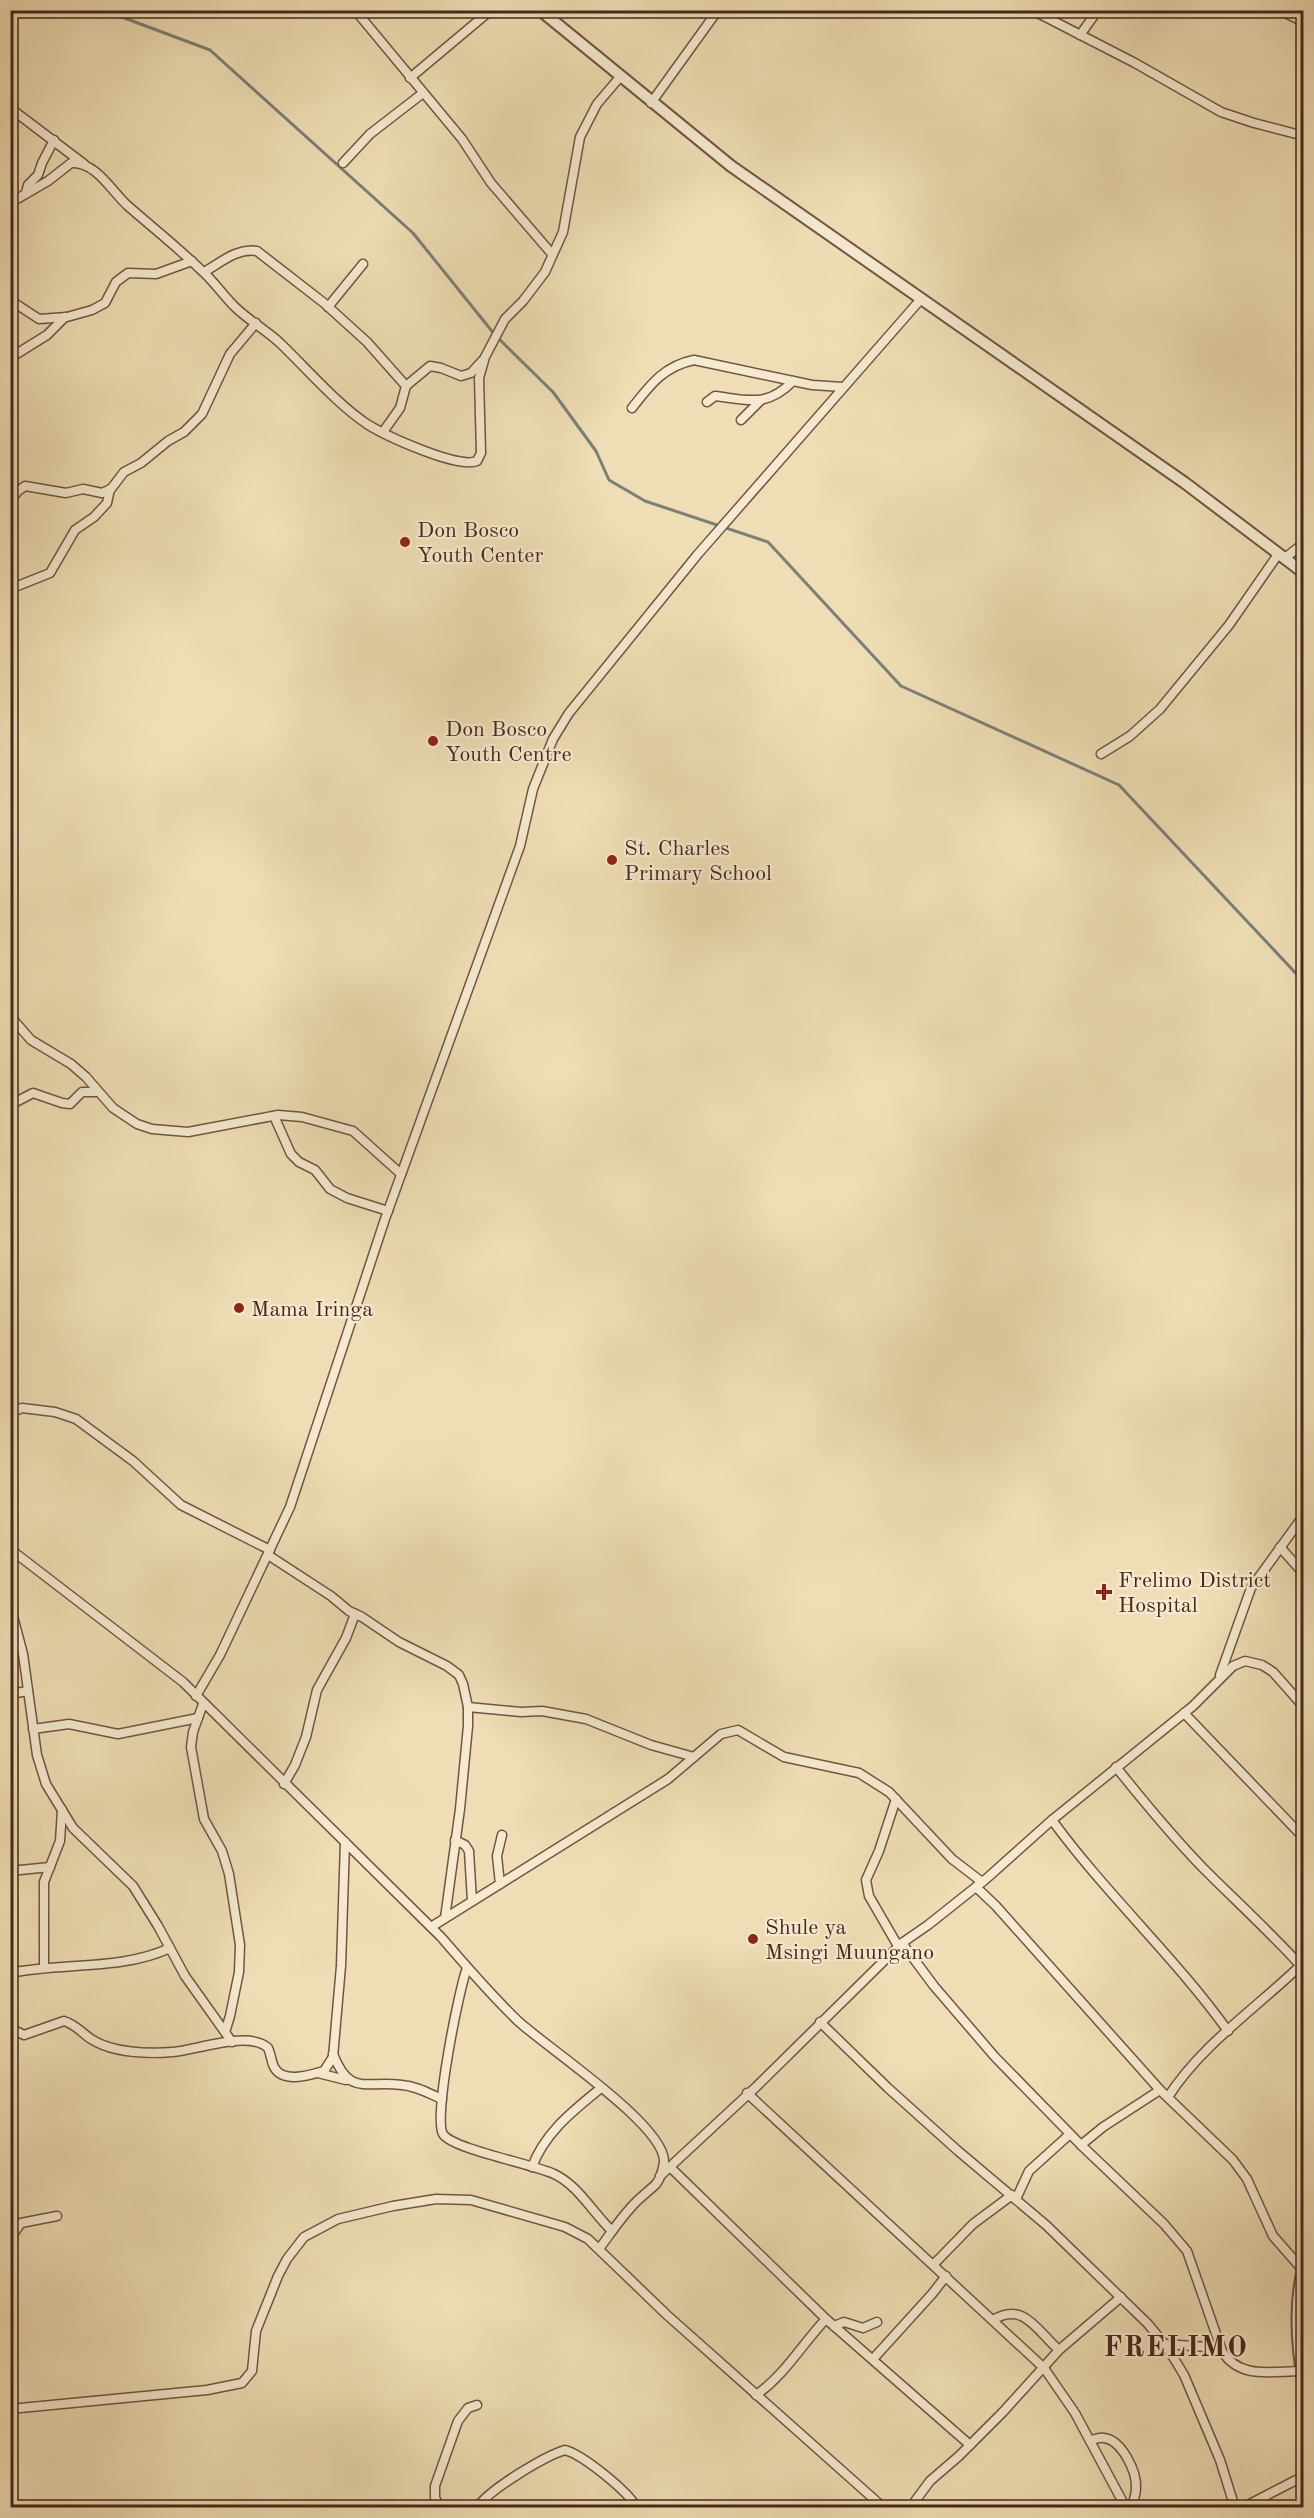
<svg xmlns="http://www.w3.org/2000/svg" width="1314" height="2518" viewBox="0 0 1314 2518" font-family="'Old Standard TT',serif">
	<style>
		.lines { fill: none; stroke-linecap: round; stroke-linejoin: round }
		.stream { stroke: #7a8078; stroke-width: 3 }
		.minor-casing { stroke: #715542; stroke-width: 11 }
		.tertiary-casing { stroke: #715542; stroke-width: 14 }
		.minor { stroke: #f5eacf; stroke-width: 8 }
		.tertiary { stroke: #f5eacf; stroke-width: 10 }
		.poi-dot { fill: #8f2418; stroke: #f5eacf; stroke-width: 2 }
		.labels { text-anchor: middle; stroke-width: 4.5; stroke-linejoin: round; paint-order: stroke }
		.poi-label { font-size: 22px; fill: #47271c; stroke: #f5eacf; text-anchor: start }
		.district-label { font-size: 28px; font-weight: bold; letter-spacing: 1.5px; fill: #47271c; stroke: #f5eacf }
	</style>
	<rect width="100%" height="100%" fill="#efdeb5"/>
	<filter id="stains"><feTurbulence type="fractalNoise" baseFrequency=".00333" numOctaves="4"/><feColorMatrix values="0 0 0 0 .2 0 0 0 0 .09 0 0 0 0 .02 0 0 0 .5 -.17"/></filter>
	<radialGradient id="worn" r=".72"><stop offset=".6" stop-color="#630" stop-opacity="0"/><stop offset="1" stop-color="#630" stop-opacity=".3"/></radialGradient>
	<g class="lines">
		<polyline class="stream" points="103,10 210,50 413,233 495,335 553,392 596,451 609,480 645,501 768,542 901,686 1119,785 1304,982"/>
		<g class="minor-casing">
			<g id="minor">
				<polyline points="355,10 462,139 491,183 552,254"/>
				<polyline points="1032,10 1135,63 1221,112 1254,123 1304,136"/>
				<polyline points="1279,10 1304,22"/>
				<polyline points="1080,35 1098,10"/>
				<polyline points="410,78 491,10"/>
				<polyline points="651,103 718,10"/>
				<polyline points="10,108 84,164"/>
				<polyline points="343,163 370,134 423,93"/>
				<polyline points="26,193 28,185 38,175 42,163 54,140"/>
				<path d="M 10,203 L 48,181 L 71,163 C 96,161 112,192 128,206 C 152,227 177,247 200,269 C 213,280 222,294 234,306 C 248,320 266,330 280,343 C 307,369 337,404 367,424 C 386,436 458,469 477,461 L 481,453 L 479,378 L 485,357 L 505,319 L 523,301 L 545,272 L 563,232 L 580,137 L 597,104 L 620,77"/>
				<path d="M 204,272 C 222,262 236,248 257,251 L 324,303 L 367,342 L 406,386 L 400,408 L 383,432"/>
				<polyline points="10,300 39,319 67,317 92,310 105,303 116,282 128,273 156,274 192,261"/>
				<polyline points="328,307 363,264"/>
				<polyline points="10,358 47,335 65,317"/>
				<polyline points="406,386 430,366 441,368 461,376 471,373 483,360"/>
				<path d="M 707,402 L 715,396 C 748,400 767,408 793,381"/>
				<path d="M 632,408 C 650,385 664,366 694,360 L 812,385 L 843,387"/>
				<polyline points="741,420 760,401"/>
				<polyline points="10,501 18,491 25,486 66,493 83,489 102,493 111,489 124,472 141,463 168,441 184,432 202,414 230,354 256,323"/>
				<polyline points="1285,558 1304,543"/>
				<polyline points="10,589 50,573 75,530 94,517 107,503 110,489"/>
				<polyline points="1101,754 1130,736 1160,709 1229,625 1279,553"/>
				<polyline points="10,1016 31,1040 71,1064 86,1077 113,1108 137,1124 152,1129 188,1132 278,1115 302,1117 353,1131 401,1174"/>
				<polyline points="10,1105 33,1093 62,1103 70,1104 82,1092 98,1092"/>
				<polyline points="274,1116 291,1154 299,1162 315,1170 330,1189 347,1198 388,1211"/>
				<polyline points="10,1413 22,1408 55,1412 76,1419 133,1461 181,1505 270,1550"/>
				<polyline points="1280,1547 1304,1574"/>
				<path d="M 10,1549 L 183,1682 L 441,1937 C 466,1966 490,1994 518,2021 C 546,2047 666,2126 664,2162 C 663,2169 660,2179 656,2184 C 650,2190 642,2196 636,2202 C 622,2216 611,2233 599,2249"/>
				<polyline points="268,1555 331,1596 349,1611 362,1617 399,1642 447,1666 459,1675 463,1684 468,1707 468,1726 460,1809 445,1918"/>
				<polyline points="10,1605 23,1654 37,1755 46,1784 73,1828 133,1886 158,1926 185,1976 232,2042"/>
				<polyline points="1220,1675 1251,1588 1304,1515"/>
				<polyline points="10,1694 28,1691"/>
				<polyline points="196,1696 220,1655 290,1507 385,1219 520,846 533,789 553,739 569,713 698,554 921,299"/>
				<polyline points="203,1704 193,1732 191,1747 204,1819 222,1851 229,1874 240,1945 239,1972 230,2016 225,2032"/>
				<polyline points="468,1707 521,1712 542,1711 586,1719 651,1745 694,1757"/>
				<polyline points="1184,1713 1304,1838"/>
				<polyline points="33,1729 69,1724 118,1734 198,1718"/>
				<path d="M 1116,1767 C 1144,1802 1172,1836 1203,1868 C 1235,1900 1269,1931 1300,1965"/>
				<polyline points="284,1784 295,1765 306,1737 317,1690 346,1638 355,1614"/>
				<polyline points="896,1799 879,1851 866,1880 869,1896 898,1946"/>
				<path d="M 1052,1820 C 1106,1894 1174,1956 1228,2031"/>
				<polyline points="455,1840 465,1845 469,1851 472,1901"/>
				<polyline points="10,1871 50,1867"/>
				<polyline points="500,1884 497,1856 502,1835"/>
				<polyline points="976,1887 996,1906 1160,2090 1233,2160 1247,2179 1273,2236 1302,2269"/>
				<polyline points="431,1927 668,1779 721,1734 738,1730 784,1757 859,1773 889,1792 952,1859 982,1882"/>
				<path d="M 902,1943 L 934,1986 L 995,2057 L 1081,2145 L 1164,2224 L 1187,2251 L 1222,2351 C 1240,2380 1272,2371 1301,2371"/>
				<polyline points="44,1968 44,1882 60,1841 62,1810"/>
				<path d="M 467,1968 C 459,1989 433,2118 443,2134 C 452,2149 533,2164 554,2174 C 578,2185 593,2213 612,2231"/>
				<path d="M 10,1973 C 63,1962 120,1971 170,1948"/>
				<polyline points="820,2022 888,2088 957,2150 1046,2225 1148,2324 1167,2347 1184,2375 1220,2460 1235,2508"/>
				<path d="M 10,2028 L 24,2035 L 64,2021 C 75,2024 82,2033 91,2039 C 113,2053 148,2054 173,2052 C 197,2050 249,2030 268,2048 C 271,2054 271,2061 274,2067 C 283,2084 310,2075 324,2071 L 333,2057 L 341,1966 L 345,1842"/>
				<path d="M 333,2054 C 350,2097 365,2080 402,2085 C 416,2086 428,2093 442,2099"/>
				<polyline points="318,2073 346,2080"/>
				<polyline points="747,2093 1044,2368 1075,2413 1126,2508"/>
				<path d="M 1168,2097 C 1202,2044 1258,2007 1303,1963"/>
				<polyline points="1081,2145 1103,2127 1160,2090"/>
				<path d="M 532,2167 C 545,2132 573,2111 601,2088"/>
				<polyline points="670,2167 826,2319 970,2445"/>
				<polyline points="660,2176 756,2087 902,1943 928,1925 986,1879 1052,1820 1193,1706 1233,1666 1245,1661 1262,1665 1273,1672 1304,1707"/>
				<polyline points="1016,2199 1029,2171 1070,2134"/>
				<polyline points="10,2239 21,2223 57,2216"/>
				<polyline points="934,2264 973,2224 1012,2195"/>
				<path d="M 993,2320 C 1024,2301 1037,2331 1059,2350"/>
				<polyline points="834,2326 844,2322 863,2328 877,2322"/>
				<polyline points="1165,2344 1221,2348"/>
				<polyline points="873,2359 932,2294 946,2276"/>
				<path d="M 756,2395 C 785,2375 802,2344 826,2319"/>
				<polyline points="10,2409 207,2390 242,2383 252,2371 256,2331 278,2276 287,2259 304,2237 338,2219 393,2206 436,2199 471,2200 565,2227 588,2239 667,2315 884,2508"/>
				<path d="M 1090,2441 C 1095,2439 1099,2437 1104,2438 C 1122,2440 1137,2472 1136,2488 C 1136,2495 1133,2501 1132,2508"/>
				<polyline points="441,2508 435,2498 435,2486 458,2421 468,2408 477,2405"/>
				<path d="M 477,2508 C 488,2490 545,2456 565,2450 C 583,2455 628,2491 637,2508"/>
				<polyline points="910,2508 930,2481 959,2456 1003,2412 1059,2350 1121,2297"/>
				<polyline points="1242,2508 1304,2476"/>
			</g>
		</g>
		<g class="tertiary-casing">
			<g id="tertiary">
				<polyline points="540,10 731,166 1185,483 1304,573"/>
				<path d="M 1304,2265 C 1294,2303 1297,2347 1304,2385"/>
			</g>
		</g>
		<use href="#minor" class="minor"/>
		<use href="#tertiary" class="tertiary"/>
	</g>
	<g class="poi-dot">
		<circle cx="405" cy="542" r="6"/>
		<circle cx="433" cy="741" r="6"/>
		<circle cx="612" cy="860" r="6"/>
		<circle cx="239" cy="1308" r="6"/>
		<path d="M1101 1583h6v6h6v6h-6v6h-6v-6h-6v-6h6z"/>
		<circle cx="753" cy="1939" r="6"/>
	</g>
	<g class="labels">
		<g class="poi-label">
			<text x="417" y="537">Don Bosco<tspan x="417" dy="25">Youth Center</tspan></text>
			<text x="445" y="736">Don Bosco<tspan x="445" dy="25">Youth Centre</tspan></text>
			<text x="624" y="855">St. Charles<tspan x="624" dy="25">Primary School</tspan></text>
			<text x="251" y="1316">Mama Iringa</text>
			<text x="1118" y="1587">Frelimo District<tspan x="1118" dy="25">Hospital</tspan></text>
			<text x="765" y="1934">Shule ya<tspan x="765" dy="25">Msingi Muungano</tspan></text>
		</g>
		<g class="district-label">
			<text x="1176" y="2356">FRELIMO</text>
		</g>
	</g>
	<rect width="1314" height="2518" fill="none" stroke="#efdeb5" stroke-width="36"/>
	<rect x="12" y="12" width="1290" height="2494" fill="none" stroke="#47271c" stroke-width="3"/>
	<rect x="18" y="18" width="1278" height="2482" fill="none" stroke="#47271c" stroke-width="1.5"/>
	<rect width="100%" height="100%" filter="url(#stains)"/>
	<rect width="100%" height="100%" fill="url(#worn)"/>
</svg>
